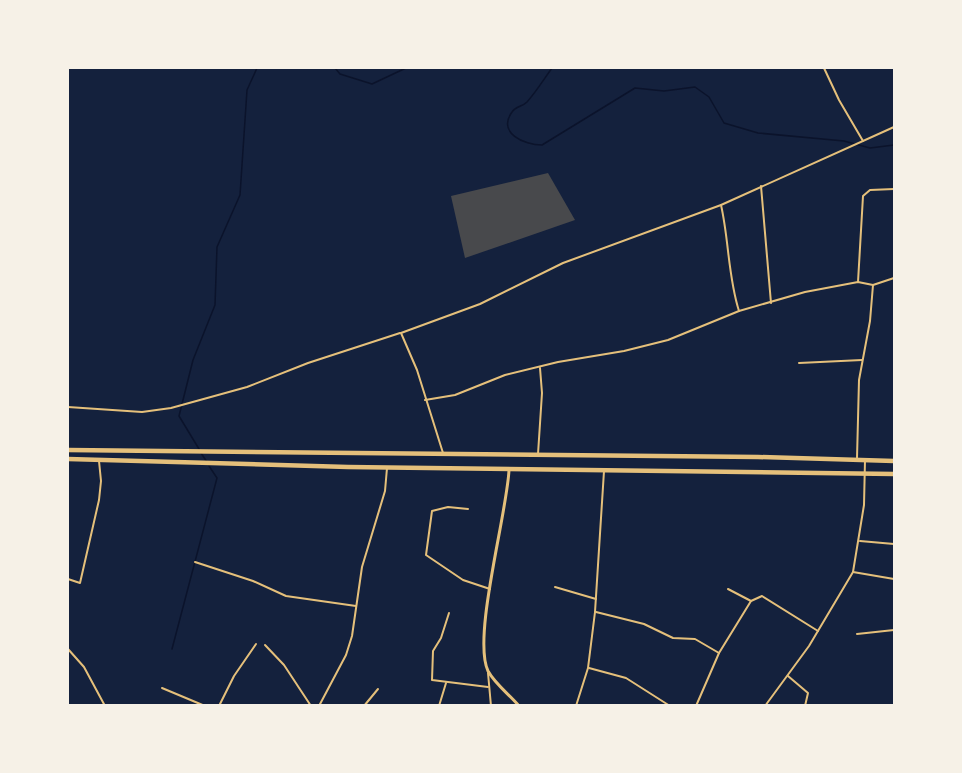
<svg xmlns="http://www.w3.org/2000/svg" width="962" height="773" viewBox="0 0 962 773" font-family="Lato,sans-serif">
	<style>
		.lines { fill: none; stroke-linecap: round; stroke-linejoin: round }
		.stream { stroke: #0b132b; stroke-width: 1.5 }
		.building { fill: #48494c }
		.minor { stroke: #e5c07b; stroke-width: 2 }
		.tertiary { stroke: #e5c07b; stroke-width: 3 }
		.primary { stroke: #e5c07b; stroke-width: 4.5 }
	</style>
	<rect width="100%" height="100%" fill="#14213d"/>
	<g class="lines">
		<g class="stream">
			<polyline points="335,68 340,74 372,84 406,68"/>
			<path d="M 552,68 C 544,79 536,92 527,102 C 522,107 516,106 512,112 C 497,133 524,145 542,145 L 635,88 L 664,91 L 695,87 L 709,97 L 724,123 L 758,133 L 844,141 L 870,148 L 894,145"/>
			<polyline points="199,449 179,416 193,360 215,305 217,247 240,195 247,90 257,68"/>
			<polyline points="201,453 207,462"/>
			<polyline points="172,649 217,478 209,466"/>
		</g>
	</g>
	<polygon class="building" points="548,173 575,220 465,258 451,196"/>
	<g class="lines">
		<g class="minor">
			<polyline points="824,68 839,100 863,141"/>
			<polyline points="761,186 771,303"/>
			<path d="M 721,205 C 729,240 728,277 739,311"/>
			<polyline points="858,282 863,196 870,190 894,189"/>
			<polyline points="799,363 862,360"/>
			<polyline points="425,400 455,395 505,375 558,362 624,351 668,340 739,311 805,292 858,282 873,285 894,278"/>
			<polyline points="68,407 142,412 171,408 247,387 308,363 400,333"/>
			<polyline points="443,453 417,370 401,333 480,304 563,263 721,205 894,127"/>
			<polyline points="538,454 542,393 540,368"/>
			<polyline points="857,458 859,380 870,321 873,285"/>
			<polyline points="468,509 448,507 432,511 426,555 463,580 490,589"/>
			<polyline points="860,541 894,544"/>
			<polyline points="195,562 253,581 286,596 356,606"/>
			<polyline points="853,572 894,579"/>
			<polyline points="68,579 80,583 99,500 101,481 99,461"/>
			<polyline points="555,587 596,599"/>
			<polyline points="728,589 751,601 762,596 818,631"/>
			<polyline points="596,612 644,624 673,638 695,639 719,653"/>
			<polyline points="449,613 441,638 433,651 432,680 488,687"/>
			<polyline points="857,634 894,630"/>
			<polyline points="265,645 284,665 311,706"/>
			<polyline points="68,649 84,667 105,706"/>
			<polyline points="589,668 626,678 670,706"/>
			<polyline points="488,673 491,706"/>
			<polyline points="788,676 808,693 805,706"/>
			<polyline points="162,688 205,706"/>
			<polyline points="219,706 234,676 256,644"/>
			<polyline points="319,706 346,655 352,636 362,567 385,491 387,468"/>
			<polyline points="364,706 378,689"/>
			<polyline points="439,706 446,683"/>
			<polyline points="576,706 588,668 595,612 604,471"/>
			<polyline points="696,706 719,653 751,601"/>
			<polyline points="765,706 809,646 853,572 864,505 865,460"/>
		</g>
		<path class="tertiary" d="M 509,470 C 507,514 472,637 488,671 C 495,684 510,695 519,706"/>
		<g class="primary">
			<polyline points="68,450 758,457 894,461"/>
			<polyline points="68,459 348,467 894,474"/>
		</g>
	</g>
	<rect width="962" height="773" fill="none" stroke="#f6f1e7" stroke-width="138"/>
</svg>
